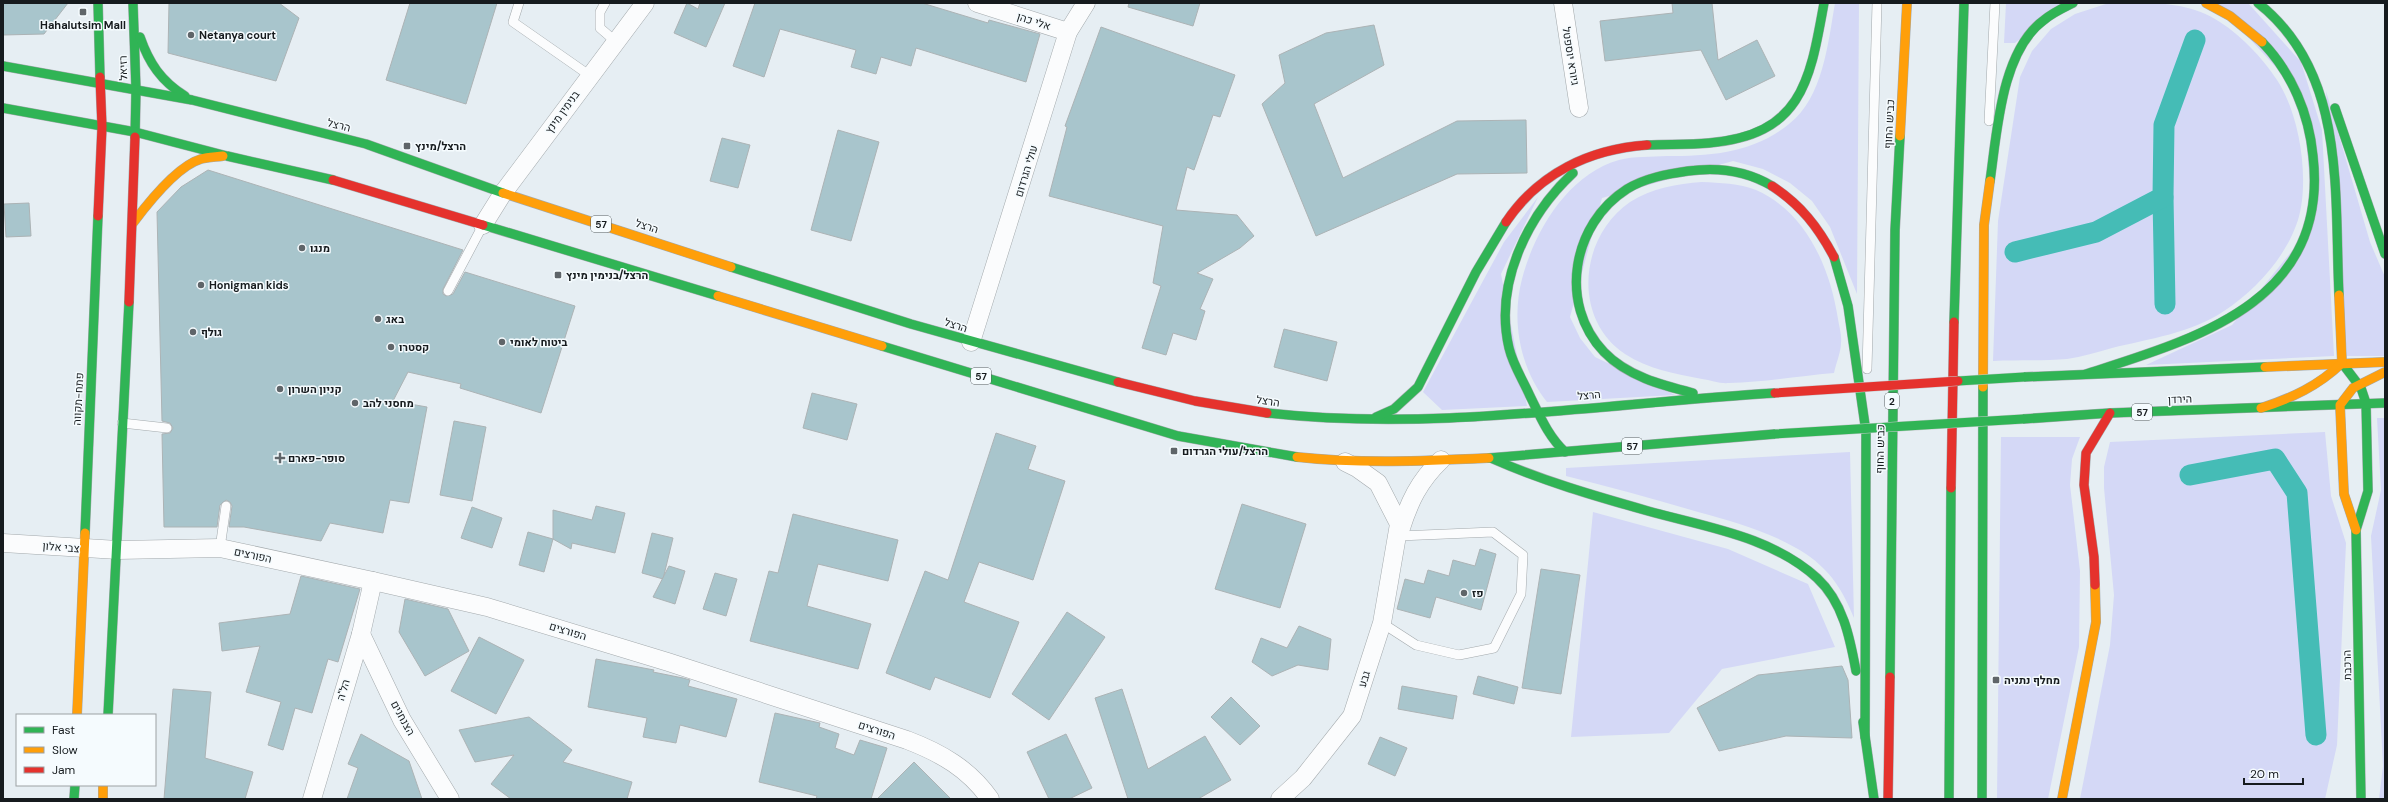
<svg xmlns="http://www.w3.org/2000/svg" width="2388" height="802" viewBox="0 0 2388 802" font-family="'DM Sans',Heebo,sans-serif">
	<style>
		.green { fill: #d4d8f6 }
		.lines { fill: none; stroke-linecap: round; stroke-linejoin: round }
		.canal { stroke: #45bcb6; stroke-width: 21 }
		.building { fill: #a8c5cc; stroke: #acb3b5 }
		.lane-casing { stroke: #a3a9ac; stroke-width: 10 }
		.street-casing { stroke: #a3a9ac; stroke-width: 19 }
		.fast-casing { stroke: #a3a9ac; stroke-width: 10 }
		.slow-casing { stroke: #a3a9ac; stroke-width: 10 }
		.jam-casing { stroke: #a3a9ac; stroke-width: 10 }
		.lane { stroke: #fbfcfd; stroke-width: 9 }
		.street { stroke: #fbfcfd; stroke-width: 18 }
		.fast { stroke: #30b455; stroke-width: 9 }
		.slow { stroke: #ff9f0a; stroke-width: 9 }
		.jam { stroke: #e5322d; stroke-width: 9 }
		.fast-bridge-casing { stroke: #c8cbce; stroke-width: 10; stroke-linecap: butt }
		.jam-bridge-casing { stroke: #c8cbce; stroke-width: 10; stroke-linecap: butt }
		.fast-bridge { stroke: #30b455; stroke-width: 9 }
		.jam-bridge { stroke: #e5322d; stroke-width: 9 }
		.poi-dot { fill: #5f6569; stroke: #f5fbfe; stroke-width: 1.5 }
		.labels { text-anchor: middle; stroke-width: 3; stroke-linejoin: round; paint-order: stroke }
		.shield { fill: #f5fbfe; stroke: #595e61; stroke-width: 1 }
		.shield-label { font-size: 10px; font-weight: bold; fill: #161b1e }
		.street-label { font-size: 11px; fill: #161b1e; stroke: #f5fbfe }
		.poi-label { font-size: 11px; font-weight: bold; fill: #161b1e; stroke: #f5fbfe; text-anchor: start }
	</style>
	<rect width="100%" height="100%" fill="#e6eef3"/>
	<g class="green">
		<path d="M 1835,3 L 1859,3 L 1857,294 L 1830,227 L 1812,201 L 1790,183 L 1763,169 L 1733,161 L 1602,198 L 1570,317 L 1580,338 L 1595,357 L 1675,395 L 1547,402 C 1520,368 1511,321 1522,279 C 1534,232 1568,174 1619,160 C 1634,156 1651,157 1667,156 C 1711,156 1753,153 1789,124 C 1823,98 1828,43 1835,3 Z"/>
		<polygon points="2006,3 2063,3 2015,43 2004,43"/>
		<path d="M 2109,3 C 2145,3 2182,0 2215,19 C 2239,33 2262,57 2277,80 C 2300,115 2310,180 2298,220 C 2286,257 2256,290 2224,311 C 2192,333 2148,339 2112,348 C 2097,352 2082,357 2067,359 C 2043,361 2018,360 1993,361 L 1998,221 L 2020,77 L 2032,51 L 2051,29 L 2075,14 Z"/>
		<polygon points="2217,3 2248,3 2301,62 2322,130 2334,356 2146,365 2232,325 2313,225 2303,97"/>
		<polygon points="2326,91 2370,242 2385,277 2385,356 2347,356"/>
		<path d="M 1702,182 C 1720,183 1739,183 1756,190 C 1806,212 1830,267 1838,319 C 1839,326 1842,335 1841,343 C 1841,352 1836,363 1834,373 C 1799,376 1764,382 1729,383 C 1720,384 1711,380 1702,379 C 1675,374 1648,369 1625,354 C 1572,319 1579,237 1630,202 C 1652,188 1677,184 1702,182 Z"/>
		<polygon points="1538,197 1501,274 1527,406 1442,410 1423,392 1504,242"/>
		<polygon points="2377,418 2385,418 2385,799 2379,799 2383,766 2371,536 2381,490"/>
		<polygon points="2325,432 2331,496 2346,543 2337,745 2325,799 2080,799 2110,645 2114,595 2104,488 2104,467 2110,442"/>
		<polygon points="2001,437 2080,437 2072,459 2070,485 2080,571 2079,647 2048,799 1997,799"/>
		<path d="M 1850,452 L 1854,618 C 1843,591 1831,571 1806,554 C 1774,533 1735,522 1698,512 C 1654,499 1610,487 1566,476 L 1566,468 Z"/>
		<polygon points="1593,512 1728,549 1808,584 1835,647 1722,669 1669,733 1571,737"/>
	</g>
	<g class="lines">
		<g class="canal">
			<polyline points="2163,197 2165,304"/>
			<polyline points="2015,252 2096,232 2163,197 2164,125 2195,40"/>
			<polyline points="2190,475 2275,459 2297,493 2316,735"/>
		</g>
	</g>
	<g class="building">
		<polygon points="3,3 68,3 44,34 3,35"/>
		<polygon points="169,3 279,3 299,18 276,81 168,53"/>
		<polygon points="410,3 497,3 466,104 386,80"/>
		<polygon points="687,3 698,9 700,3 725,3 706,47 674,33"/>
		<polygon points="755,3 922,3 988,23 989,20 1040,34 1026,82 916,48 911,66 881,57 876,74 851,67 856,50 780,29 764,77 733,66"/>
		<polygon points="1129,3 1200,3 1193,26 1128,7"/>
		<polygon points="1672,3 1712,3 1718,60 1757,40 1775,76 1726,100 1701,50 1605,61 1600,21 1673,13"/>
		<polygon points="1374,25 1384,65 1314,104 1343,178 1457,121 1526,120 1527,173 1457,174 1316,236 1262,104 1285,83 1279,55 1326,33"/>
		<polygon points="1101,27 1235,75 1220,117 1213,115 1194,170 1187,167 1176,210 1237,215 1254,236 1240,248 1197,273 1213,279 1200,309 1205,311 1196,340 1173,333 1166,355 1142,348 1161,286 1153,283 1163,226 1049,196 1067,127 1065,126"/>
		<polygon points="838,130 879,142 851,241 811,230"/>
		<polygon points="722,138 750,145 738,188 710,181"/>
		<polygon points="208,170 463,250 443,289 443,294 446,296 453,294 465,272 575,306 541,413 460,388 461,384 408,372 393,401 427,407 409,503 390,500 383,533 330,523 321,541 244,527 229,527 232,506 230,502 226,500 220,505 217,527 164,527 162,434 170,433 173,428 170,423 162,421 157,212 181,187"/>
		<polygon points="29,203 31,236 6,237 4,204"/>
		<polygon points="1284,329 1337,342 1327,381 1274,367"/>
		<polygon points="812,393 857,404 847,440 803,428"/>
		<polygon points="454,421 486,427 472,501 440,495"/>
		<polygon points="996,433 1036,446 1028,469 1065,481 1033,580 979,562 964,602 1019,622 990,698 935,677 930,690 886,673 925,571 948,580"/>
		<polygon points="1242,504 1306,524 1280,608 1215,589"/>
		<polygon points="596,506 625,513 615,553 572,543 571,549 553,539 553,510 592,520"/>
		<polygon points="472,507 502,518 492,548 461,538"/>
		<polygon points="793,514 898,540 888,581 818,564 807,606 871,624 858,669 750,641 769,571 778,573"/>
		<polygon points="528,532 553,539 544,572 519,565"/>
		<polygon points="652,533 673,538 663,579 642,573"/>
		<polygon points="1480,549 1496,554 1481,610 1436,597 1430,618 1397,609 1405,579 1424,584 1428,570 1449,576 1453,560 1475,566"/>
		<polygon points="669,566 685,571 675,604 653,597"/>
		<polygon points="1541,569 1580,575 1561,694 1522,688"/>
		<polygon points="715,573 737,579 726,616 703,609"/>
		<polygon points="301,576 360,589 338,662 328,659 312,713 295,708 283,750 268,745 281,702 246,692 260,646 222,651 219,623 290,614"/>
		<polygon points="405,599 448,609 469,651 425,676 399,632"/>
		<polygon points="1067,612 1105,637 1049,720 1012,694"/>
		<polygon points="1299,626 1331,639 1328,670 1298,665 1272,676 1252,662 1261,638 1287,648"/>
		<polygon points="479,637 524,660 496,714 451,691"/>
		<polygon points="596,659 654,670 653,672 683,678 690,680 688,686 737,699 726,737 680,725 676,743 643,737 647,718 588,707"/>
		<polygon points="1842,666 1848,680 1852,738 1786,736 1719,751 1697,708 1758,675"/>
		<polygon points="1478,676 1518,687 1514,704 1473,694"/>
		<polygon points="1402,686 1457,696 1453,719 1398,709"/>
		<polygon points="173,689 211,692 205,758 253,772 245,799 164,799"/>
		<polygon points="1122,689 1148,769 1205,736 1231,780 1198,799 1128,799 1095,698"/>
		<polygon points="1231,697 1260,726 1240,745 1211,717"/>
		<polygon points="775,713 820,723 819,727 839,734 835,748 854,755 860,740 887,748 871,799 816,799 817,796 759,782"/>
		<polygon points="529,717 572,750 563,762 632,782 627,799 511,799 491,784 514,755 475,762 459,730"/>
		<polygon points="361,734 409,761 422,799 347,799 358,768 348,764"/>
		<polygon points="1066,734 1092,788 1069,799 1049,799 1027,752"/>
		<polygon points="1380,737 1407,748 1395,776 1368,764"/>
		<polygon points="914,762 951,799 877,799"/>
	</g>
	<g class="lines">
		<g class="lane-casing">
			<g id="lane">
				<polyline points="519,3 513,22 589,75"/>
				<polyline points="605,3 600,12 600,28 615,41"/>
				<polyline points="1989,121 1995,3"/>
				<polyline points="448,291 483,225"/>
				<polyline points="1867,369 1877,3"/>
				<polyline points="122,423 167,428"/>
				<polyline points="220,548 226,506"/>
				<polyline points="1382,623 1416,645 1459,655 1494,648 1521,594 1523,555 1493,532 1399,536"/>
			</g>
		</g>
		<g class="street-casing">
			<g id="street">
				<polyline points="977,3 1068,32"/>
				<polyline points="1563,3 1579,108"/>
				<polyline points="483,225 503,193 645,3"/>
				<polyline points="971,342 1068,32 1086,3"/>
				<path d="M 1400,531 C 1409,502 1419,481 1441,460"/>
				<path d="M 3,543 L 118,550 L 220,548 L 373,581 L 487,607 L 668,662 L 907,740 C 941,753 969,769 990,799"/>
				<polyline points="361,634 402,720 450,799"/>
				<polyline points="312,799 361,634 373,581"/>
				<polyline points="1280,799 1303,778 1352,716 1382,623 1399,524 1378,483 1357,468 1345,462"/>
			</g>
		</g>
		<g class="fast-casing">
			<g id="fast">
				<polyline points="98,3 100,77"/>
				<polyline points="133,3 136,90 135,137"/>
				<path d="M 2258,3 C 2347,73 2334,193 2339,295"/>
				<path d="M 140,37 C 149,63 161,81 185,96"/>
				<polyline points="3,66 192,100 366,144 503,193"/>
				<polyline points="3,108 135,132 227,156 333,180"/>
				<polyline points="2335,108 2385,254"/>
				<path d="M 1647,145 C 1668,144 1688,145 1709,143 C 1802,135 1810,81 1824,3"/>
				<path d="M 1990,181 C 1997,133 2001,51 2044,20 C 2052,13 2063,8 2073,3"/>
				<polyline points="483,225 718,296"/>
				<polyline points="1834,257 1848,306 1866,432 1865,737"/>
				<polyline points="731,267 911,324 1118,382"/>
				<polyline points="1954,322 1964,3"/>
				<polyline points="882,346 1178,436 1297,457"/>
				<polyline points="2342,363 2361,388 2366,403 2368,491 2356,530 2361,799"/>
				<path d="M 2086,374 C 2195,339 2330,302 2313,156 C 2309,114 2292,73 2262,42"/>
				<polyline points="2024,377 2265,367"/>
				<path d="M 1693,393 C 1661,385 1627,376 1604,352 C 1558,304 1572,224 1627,189 C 1645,178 1667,174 1688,171 C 1717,167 1747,171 1772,186"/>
				<path d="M 1267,413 C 1435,432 1607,403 1775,393"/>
				<polyline points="1376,417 1394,409 1418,387 1476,272 1506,222"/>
				<polyline points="2023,419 2110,413 2385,403"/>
				<path d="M 1565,452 C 1548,436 1540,416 1530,396 C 1523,380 1513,365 1509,348 C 1494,284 1527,216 1573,173"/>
				<polyline points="1489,458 1775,434"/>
				<path d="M 1493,459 C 1543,481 1595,496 1648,511 C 1705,527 1771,536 1817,578 C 1843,602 1850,638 1856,671"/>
				<polyline points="85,533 98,216"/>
				<polyline points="1890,677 1895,230 1900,136"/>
				<path d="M 108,715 C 116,577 121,440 129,302"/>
				<polyline points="1863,722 1874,799"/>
				<polyline points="74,799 75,785"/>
				<polyline points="1949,799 1951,488"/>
				<polyline points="1982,799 1983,387"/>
			</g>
		</g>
		<g class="slow-casing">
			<g id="slow">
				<polyline points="2206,3 2230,16 2262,42"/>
				<polyline points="1900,136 1907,3"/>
				<polyline points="503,193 731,267"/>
				<path d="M 133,223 C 148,203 177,166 201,159 C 208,157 216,157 223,156"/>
				<polyline points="718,296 882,346"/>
				<polyline points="2265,367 2385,362"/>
				<polyline points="1983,387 1984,225 1990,181"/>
				<path d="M 2261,408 C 2292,398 2318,386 2342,363 L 2339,295"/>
				<path d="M 1297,457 C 1362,464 1425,461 1489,458"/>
				<polyline points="2356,530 2344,494 2340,405 2353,388 2385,372"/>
				<polyline points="77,715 85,533"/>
				<polyline points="103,785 103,799"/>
				<polyline points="2062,799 2096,622 2095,585"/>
			</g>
		</g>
		<g class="jam-casing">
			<g id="jam">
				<polyline points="333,180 483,225"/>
				<path d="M 1772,186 C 1801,205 1818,227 1834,257"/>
				<polyline points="98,216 102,127 100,77"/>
				<path d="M 1506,222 C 1539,173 1590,149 1647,145"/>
				<polyline points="129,302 135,137"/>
				<polyline points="1118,382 1195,401 1267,413"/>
				<polyline points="1951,488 1954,322"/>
				<polyline points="2095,585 2094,557 2084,485 2086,453 2110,413"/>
				<polyline points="1888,799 1890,677"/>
			</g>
		</g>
		<use href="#lane" class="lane"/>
		<use href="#street" class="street"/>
		<use href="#fast" class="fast"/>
		<use href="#slow" class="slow"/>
		<use href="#jam" class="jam"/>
		<g class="fast-bridge-casing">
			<g id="fast-bridge">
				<polyline points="1958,381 2024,377"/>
				<polyline points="1775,434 2023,419"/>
			</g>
		</g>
		<g class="jam-bridge-casing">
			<polyline id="jam-bridge" points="1775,393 1958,381"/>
		</g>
		<use href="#fast-bridge" class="fast-bridge"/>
		<use href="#jam-bridge" class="jam-bridge"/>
	</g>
	<g class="poi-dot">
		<rect x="79" y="8" width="8" height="8" rx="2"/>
		<circle cx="191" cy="35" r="4"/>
		<rect x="403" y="142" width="8" height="8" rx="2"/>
		<circle cx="302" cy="248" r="4"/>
		<rect x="554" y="271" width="8" height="8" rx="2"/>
		<circle cx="201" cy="285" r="4"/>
		<circle cx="378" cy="319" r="4"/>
		<circle cx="193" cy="332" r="4"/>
		<circle cx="502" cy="342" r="4"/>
		<circle cx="391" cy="347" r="4"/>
		<circle cx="280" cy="389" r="4"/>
		<circle cx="355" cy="403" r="4"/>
		<rect x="1170" y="447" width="8" height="8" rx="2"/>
		<path d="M278 452h4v4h4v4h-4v4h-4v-4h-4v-4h4z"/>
		<circle cx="1464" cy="593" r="4"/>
		<rect x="1992" y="676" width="8" height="8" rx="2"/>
	</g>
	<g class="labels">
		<g class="shield">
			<rect x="591" y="216" width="20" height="16" rx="3"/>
			<rect x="971" y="368" width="20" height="16" rx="3"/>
			<rect x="1885" y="393" width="14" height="16" rx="3"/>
			<rect x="2132" y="404" width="20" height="16" rx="3"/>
			<rect x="1622" y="438" width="20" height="16" rx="3"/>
		</g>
		<g class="shield-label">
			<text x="601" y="228">57</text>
			<text x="981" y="380">57</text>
			<text x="1892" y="405">2</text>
			<text x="2142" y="416">57</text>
			<text x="1632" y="450">57</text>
		</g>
		<g class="street-label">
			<text transform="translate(1034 21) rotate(18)" y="4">אלי כהן</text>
			<text transform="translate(1571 56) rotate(81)" y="4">גיורא יוספטל</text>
			<text transform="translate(123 68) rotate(-91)" y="4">רזיאל</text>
			<text transform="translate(562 112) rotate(-54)" y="4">בנימין מינץ</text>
			<text transform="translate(1889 124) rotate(-87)" y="4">כביש החוף</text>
			<text transform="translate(339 125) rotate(14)" y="4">הרצל</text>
			<text transform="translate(1026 171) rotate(-73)" y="4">עולי הגרדום</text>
			<text transform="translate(647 226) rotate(18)" y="4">הרצל</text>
			<text transform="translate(956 325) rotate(18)" y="4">הרצל</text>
			<text transform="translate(1589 395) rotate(-5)" y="4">הרצל</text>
			<text transform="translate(78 399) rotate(-87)" y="4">פתח-תקווה</text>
			<text transform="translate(2180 399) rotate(-2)" y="4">הירדן</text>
			<text transform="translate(1268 401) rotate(8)" y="4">הרצל</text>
			<text transform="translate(1880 449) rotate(-89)" y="4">כביש החוף</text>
			<text transform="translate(61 547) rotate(5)" y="4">צבי אלון</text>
			<text transform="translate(253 555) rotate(12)" y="4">הפורצים</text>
			<text transform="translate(568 631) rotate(17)" y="4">הפורצים</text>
			<text transform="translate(2347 665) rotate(-91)" y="4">הרכבת</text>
			<text transform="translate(1364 679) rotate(-72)" y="4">גבע</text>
			<text transform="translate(343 690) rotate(-73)" y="4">הל"ה</text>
			<text transform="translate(403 718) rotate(61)" y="4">הצנחנים</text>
			<text transform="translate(877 730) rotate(18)" y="4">הפורצים</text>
		</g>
		<g class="poi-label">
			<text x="83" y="29" text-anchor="middle">Hahalutsim Mall</text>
			<text x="199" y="39">Netanya court</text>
			<text x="415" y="150">הרצל/מינץ</text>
			<text x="310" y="252">מנגו</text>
			<text x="566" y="279">הרצל/בנימין מינץ</text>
			<text x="209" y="289">Honigman kids</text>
			<text x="386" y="323">באג</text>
			<text x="201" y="336">גולף</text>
			<text x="510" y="346">ביטוח לאומי</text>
			<text x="399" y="351">קסטרו</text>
			<text x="288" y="393">קניון השרון</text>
			<text x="363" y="407">מחסני להב</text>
			<text x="1182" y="455">הרצל/עולי הגרדום</text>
			<text x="288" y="462">סופר-פארם</text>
			<text x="1472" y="597">פז</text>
			<text x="2004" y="684">מחלף נתניה</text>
		</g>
	</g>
	<rect width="2388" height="802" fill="none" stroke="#161b1e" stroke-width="8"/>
	<rect x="16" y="714" width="140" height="72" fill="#f5fbfe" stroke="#9ca1a4"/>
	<rect x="24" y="727" width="20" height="6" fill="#30b455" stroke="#9ca1a4"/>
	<text x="52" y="734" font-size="12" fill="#161b1e">Fast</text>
	<rect x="24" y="747" width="20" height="6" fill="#ff9f0a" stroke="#9ca1a4"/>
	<text x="52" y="754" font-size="12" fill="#161b1e">Slow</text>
	<rect x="24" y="767" width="20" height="6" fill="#e5322d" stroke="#9ca1a4"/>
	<text x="52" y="774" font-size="12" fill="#161b1e">Jam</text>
	<path d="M2244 778v6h59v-6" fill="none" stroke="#161b1e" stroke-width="2"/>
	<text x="2250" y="778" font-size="12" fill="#161b1e" stroke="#f5fbfe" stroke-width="3" paint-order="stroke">20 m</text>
</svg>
